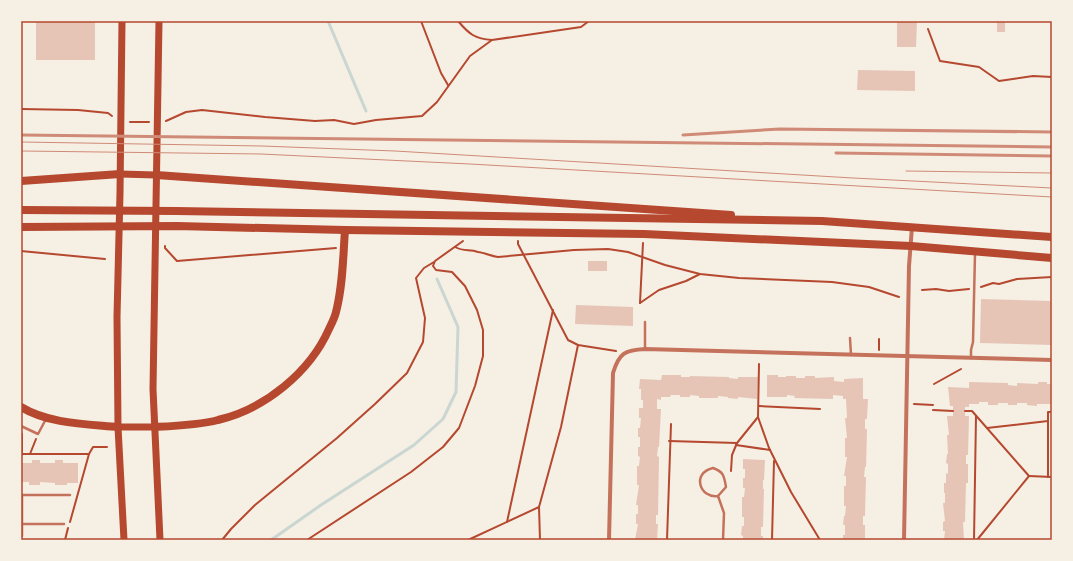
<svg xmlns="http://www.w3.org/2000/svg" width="1073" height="561" viewBox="0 0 1073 561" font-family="Rubik,sans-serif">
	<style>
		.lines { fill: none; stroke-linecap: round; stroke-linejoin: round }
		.stream { stroke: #c9d6d2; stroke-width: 3 }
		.building { fill: #e6c5b7 }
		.path { stroke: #b5482f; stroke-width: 2 }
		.service { stroke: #c5725c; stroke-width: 2.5 }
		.minor { stroke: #c5725c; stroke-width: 4 }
		.secondary { stroke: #b5482f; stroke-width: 7 }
		.primary { stroke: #b5482f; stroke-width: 8 }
		.tram { stroke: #cf8b77; stroke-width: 1 }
		.rail { stroke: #cf8b77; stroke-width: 3 }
		.neatline { fill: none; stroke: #b5482f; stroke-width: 1.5 }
	</style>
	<rect width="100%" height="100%" fill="#f6efe4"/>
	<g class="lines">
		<g class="stream">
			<polyline points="328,21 366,111"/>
			<polyline points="271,540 321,505 414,445 443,419 456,392 458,327 437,279"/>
		</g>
	</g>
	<g class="building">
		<rect x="36" y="21" width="59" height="39"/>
		<polygon points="897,21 917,21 916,47 897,47"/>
		<rect x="997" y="21" width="8" height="11"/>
		<polygon points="858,70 915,71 915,91 857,90"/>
		<rect x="588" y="261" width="19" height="10"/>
		<polygon points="981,299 1052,301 1052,345 980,343"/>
		<polygon points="576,305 633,307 633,326 575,324"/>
		<polygon points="662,375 681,375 681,377 690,377 690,376 729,377 729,378 738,379 738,377 758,377 757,399 738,397 738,399 728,398 728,397 718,396 718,398 699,398 699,396 690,395 690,397 680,397 680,395 671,395 670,397 661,397 661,400 657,399 657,409 661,409 659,447 658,447 657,456 659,457 658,515 656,515 656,524 658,524 657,540 635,540 638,524 636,524 636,514 638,514 638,505 636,505 639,485 637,485 637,466 639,466 640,457 638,456 638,447 640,447 640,437 638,437 638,428 640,428 641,418 639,418 639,408 643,408 643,400 641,400 641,389 639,389 640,379 661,380"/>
		<polygon points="767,375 778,375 778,377 786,377 786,376 796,376 796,378 805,378 805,376 815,376 815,378 834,377 834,381 844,382 844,379 863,378 863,399 868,399 867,419 865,419 865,429 867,429 866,467 865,467 864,477 866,477 865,516 863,516 863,525 865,525 865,540 843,540 843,535 845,535 845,525 843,525 844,516 845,516 846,506 844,506 844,486 846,486 846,476 844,476 847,457 845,457 845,438 847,438 845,418 847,418 846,399 843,399 843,396 833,395 833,399 794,398 795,396 787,395 787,397 767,397"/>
		<polygon points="969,382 1008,383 1008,385 1017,386 1017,383 1038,384 1038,382 1047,382 1047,384 1052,384 1052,404 1037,404 1037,406 1027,405 1027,403 1017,403 1017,405 1008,405 1008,403 998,403 998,405 988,405 988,402 979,402 979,404 969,404 969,407 965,407 965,416 969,416 968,455 966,455 966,464 968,464 968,483 966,483 965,522 963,522 964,540 944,540 945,531 943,531 943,522 945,521 943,503 945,503 945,493 944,493 944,483 946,483 946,473 948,474 948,464 946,463 947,454 948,454 947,435 949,435 947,416 953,416 953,406 950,406 948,387 969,388"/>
		<polygon points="743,459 765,460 764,480 763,480 763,489 764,489 763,527 761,527 761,536 763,536 763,540 743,540 743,536 741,535 742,526 744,526 744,517 742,517 742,497 744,497 745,488 743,488 743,478 745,478 745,469 743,469"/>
		<polygon points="32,460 40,460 40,463 55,463 55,460 63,460 63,463 78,463 78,483 67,483 67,485 55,485 55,483 40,482 40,485 29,485 29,482 21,482 21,463 32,463"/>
	</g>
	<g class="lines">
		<g class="path">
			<polyline points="421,21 441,73 448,85"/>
			<path d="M 458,21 C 469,34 475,39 492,40"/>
			<polyline points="928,29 940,61 979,67 999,81 1033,76 1052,77"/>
			<polyline points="21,109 78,110 108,113 112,116"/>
			<polyline points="166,121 186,112 202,110 265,117 315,121 334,120 354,124 376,120 422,116 437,102 470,56 492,40 581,27 589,21"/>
			<polyline points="130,122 149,122"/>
			<polyline points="518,241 518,244 568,340 578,345 616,351"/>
			<polyline points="165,246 165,248 177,261 336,248"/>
			<path d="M 455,247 C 464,252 469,249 478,252 C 485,253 491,256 498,257 L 574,250 L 608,249 L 628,252 L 665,265 L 700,274 L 739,278 L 832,282 L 869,287 L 899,297"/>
			<polyline points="21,251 105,259"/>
			<polyline points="981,287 993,283 999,284 1017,279 1052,277"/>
			<polyline points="922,290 936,289 949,291 969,289"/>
			<polyline points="640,303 659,290 686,281 700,274"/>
			<polyline points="640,303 643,243"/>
			<polyline points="879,350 879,339"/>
			<polyline points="934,384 961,369"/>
			<polyline points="914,404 933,405"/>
			<polyline points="759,406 820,409"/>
			<polyline points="933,410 953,411"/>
			<polyline points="965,411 972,411 1029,476 977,540"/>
			<polyline points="758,417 769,448 791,492 820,540"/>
			<polyline points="1048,421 1048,477"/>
			<polyline points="987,428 1048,421 1048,412 1052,412"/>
			<polyline points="669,441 737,443"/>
			<polyline points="736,445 770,450"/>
			<polyline points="22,454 89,454"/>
			<polyline points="30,454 36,439"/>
			<polyline points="21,456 22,454 22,434"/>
			<polyline points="731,471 732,455 737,443 758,417 759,364"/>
			<polyline points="1029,476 1052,477"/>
			<polyline points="70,522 89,454 93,447 107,447"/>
			<polyline points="507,522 553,310"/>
			<polyline points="65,540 68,528"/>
			<polyline points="222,540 231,529 255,505 337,438 375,404 407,373 423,342 425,318 416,278 424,268 434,262"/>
			<polyline points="307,540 411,472 443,447 459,428 475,386 483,356 483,330 477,310 465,286 452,272 436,270 433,266 435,261 463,241"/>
			<polyline points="468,540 539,507"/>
			<polyline points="540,540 539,507 561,427 578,345"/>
			<polyline points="667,540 671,424"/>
			<polyline points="772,540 774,461"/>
			<polyline points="974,540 976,416"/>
		</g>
		<g class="service">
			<polyline points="850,338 851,355"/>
			<polyline points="645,349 645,322"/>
			<polyline points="971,358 971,350 973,342 975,254"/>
			<polyline points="21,426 38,434 46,419"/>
			<path d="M 713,468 C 724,472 724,476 726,487 L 718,496 C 700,499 691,473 713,468 Z"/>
			<polyline points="718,496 724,513 723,540"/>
			<polyline points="22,524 64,524"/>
			<polyline points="22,536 22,495 70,495"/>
		</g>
		<g class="minor">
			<path d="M 609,540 L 613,373 C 619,353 625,350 645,349 L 1052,360"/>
			<polyline points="904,540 909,266 912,227"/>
		</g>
		<g class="secondary">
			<polyline points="122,21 120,193 117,317 118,427 124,540"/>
			<polyline points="159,21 153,389 160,540"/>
			<polyline points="120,174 156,175"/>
			<polyline points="118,427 155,427"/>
		</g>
		<g class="primary">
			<polyline points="156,175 731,215"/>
			<polyline points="21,181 120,174"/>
			<polyline points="21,210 176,211 822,221 1052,237"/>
			<polyline points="21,227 177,226 345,230 644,234 911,246 1052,258"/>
			<path d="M 21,407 C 49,424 86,424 118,427"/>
			<path d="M 155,427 C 175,426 199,425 218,420 C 265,409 310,372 329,329 C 332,323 335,317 336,312 C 343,285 343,257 345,230"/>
		</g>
		<g class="tram">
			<polyline points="21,142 262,146 395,151 853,178 1052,188"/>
			<polyline points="21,151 261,154 470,164 1052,197"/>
			<polyline points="906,171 1052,173"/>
		</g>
		<g class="rail">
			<polyline points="21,135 1052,147"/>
			<polyline points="683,135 780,129 1052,132"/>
			<polyline points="836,153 1052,156"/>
		</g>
	</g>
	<rect width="1073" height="561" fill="none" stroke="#f6efe4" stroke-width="44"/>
	<rect x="22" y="22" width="1029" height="517" class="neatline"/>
</svg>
